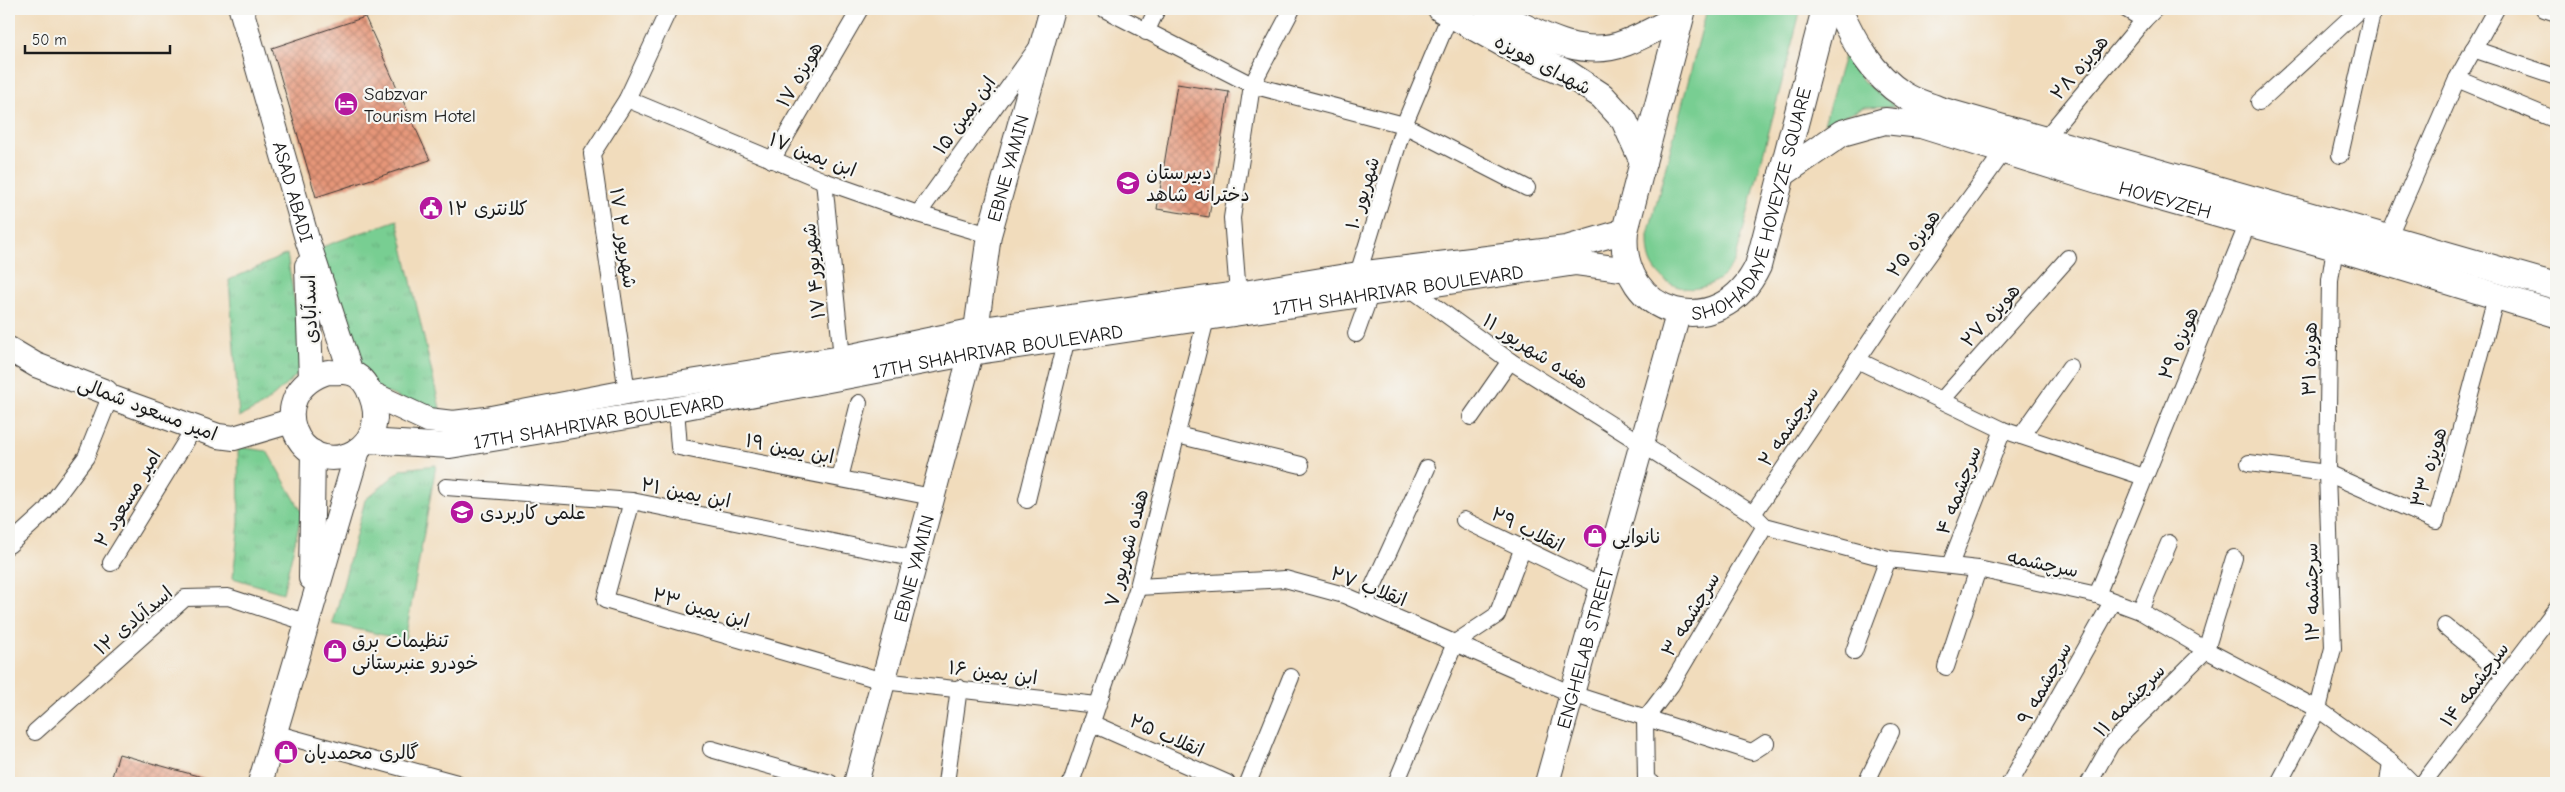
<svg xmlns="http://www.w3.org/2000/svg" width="2565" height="792" viewBox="0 0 2565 792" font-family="'Comic Neue','Playpen Sans Arabic',sans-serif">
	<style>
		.grass { fill: url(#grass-tufts); stroke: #4a7557 }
		.green { fill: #78ce92; stroke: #4a7557 }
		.building { fill: url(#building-cross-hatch) }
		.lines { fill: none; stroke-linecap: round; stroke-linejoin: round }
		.street-casing { stroke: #3c3934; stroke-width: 18 }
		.secondary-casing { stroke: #3c3934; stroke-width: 26 }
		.primary-casing { stroke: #3c3934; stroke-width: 28 }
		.street { stroke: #fff; stroke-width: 16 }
		.secondary { stroke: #fff; stroke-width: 24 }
		.primary { stroke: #fff; stroke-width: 26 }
		.labels { text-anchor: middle; stroke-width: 4.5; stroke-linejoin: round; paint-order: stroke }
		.street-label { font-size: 19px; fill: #1c1c1c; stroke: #f6f6f2 }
		.poi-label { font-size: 19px; fill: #1c1c1c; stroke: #f6f6f2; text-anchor: start }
	</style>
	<defs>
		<pattern id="grass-tufts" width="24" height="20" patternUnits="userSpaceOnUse" patternTransform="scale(1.25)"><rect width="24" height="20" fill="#78ce92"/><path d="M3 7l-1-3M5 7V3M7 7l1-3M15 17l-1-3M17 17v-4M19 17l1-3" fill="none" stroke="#67b07d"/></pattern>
		<pattern id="building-cross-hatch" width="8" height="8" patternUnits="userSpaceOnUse" patternTransform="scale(1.25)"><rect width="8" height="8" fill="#e69679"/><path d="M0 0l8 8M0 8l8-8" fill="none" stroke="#ba7a62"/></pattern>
	</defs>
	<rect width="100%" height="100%" fill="#f6f6f2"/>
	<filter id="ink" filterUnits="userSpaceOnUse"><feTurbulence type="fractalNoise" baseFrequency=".02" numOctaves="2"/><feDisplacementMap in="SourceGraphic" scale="10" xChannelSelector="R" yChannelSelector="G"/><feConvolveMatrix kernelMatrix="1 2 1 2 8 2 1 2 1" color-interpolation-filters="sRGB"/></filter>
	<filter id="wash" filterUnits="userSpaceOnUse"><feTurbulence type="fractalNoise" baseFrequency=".0096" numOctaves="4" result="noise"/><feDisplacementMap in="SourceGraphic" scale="20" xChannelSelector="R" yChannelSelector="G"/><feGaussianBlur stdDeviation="1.12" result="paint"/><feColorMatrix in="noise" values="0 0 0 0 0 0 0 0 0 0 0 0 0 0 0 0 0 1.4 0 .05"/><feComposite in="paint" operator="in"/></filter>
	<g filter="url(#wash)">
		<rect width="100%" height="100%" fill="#f1dcbc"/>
		<g class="grass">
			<polygon points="397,220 442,417 370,385 351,342 319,248"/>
			<polygon points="287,254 305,368 263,405 239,417 229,280"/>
			<polygon points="238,447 267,451 302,512 283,593 233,578 239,523"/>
			<polygon points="436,465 405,640 333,624 365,500 402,469"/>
		</g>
		<g class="green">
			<path d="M 1707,9 L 1801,9 L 1736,258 C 1722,290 1677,302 1655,269 C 1648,259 1648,247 1648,235 Z"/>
			<polygon points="1844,56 1865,83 1895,106 1864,107 1824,124"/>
		</g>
		<g id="blocks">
			<g class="building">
				<polygon points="365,17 430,160 316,197 272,48"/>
				<polygon points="1177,84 1229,92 1209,217 1157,209"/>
				<polygon points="119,754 205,778 205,783 110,783"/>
			</g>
		</g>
	</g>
	<g filter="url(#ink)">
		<use href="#blocks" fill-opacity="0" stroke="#3c3934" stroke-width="1"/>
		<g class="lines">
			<g class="street-casing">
				<g id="street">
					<polyline points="1104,9 1252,85 1404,125 1527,188"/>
					<polyline points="2126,9 2144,20 2155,9"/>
					<polyline points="2544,9 2556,13"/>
					<polyline points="1146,32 1157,9"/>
					<polyline points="2473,49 2556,77"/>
					<polyline points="2457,79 2556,120"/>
					<polyline points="627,99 824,181 918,214 989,235"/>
					<polyline points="2259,102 2360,9"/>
					<polyline points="2044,140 2144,20"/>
					<polyline points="2340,155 2373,9"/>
					<polyline points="772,160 860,9"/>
					<polyline points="824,181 842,358"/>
					<polyline points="918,214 1036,49"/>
					<polyline points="2388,238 2457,79 2496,9"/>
					<polyline points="1358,274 1404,125 1450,15"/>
					<polyline points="1411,289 1510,361 1753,514 1765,526 1888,559 1978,569 2097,595 2140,611 2206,650 2318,709 2391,762 2412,783"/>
					<polyline points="1238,294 1232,218 1252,85 1292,9"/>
					<polyline points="1356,334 1370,295"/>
					<polyline points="1857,360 2003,430 2144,477"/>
					<polyline points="627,392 592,154 627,99 669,9"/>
					<polyline points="1942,400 2068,258"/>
					<polyline points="676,409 679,447 932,497"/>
					<polyline points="1471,417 1510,361"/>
					<polyline points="1177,435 1301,465"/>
					<polyline points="2021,436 2070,367"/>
					<polyline points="2249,463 2327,473 2436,521 2496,297"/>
					<polyline points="840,478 859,403"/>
					<polyline points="446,487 632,501 916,559"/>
					<polyline points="1027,500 1067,338"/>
					<polyline points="632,501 605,600 883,681 1097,705"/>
					<polyline points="1753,514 1923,263 2004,151"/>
					<polyline points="1464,520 1601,586"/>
					<polyline points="9,545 45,512 86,457 110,397"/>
					<polyline points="111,563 194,428"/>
					<polyline points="1950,565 2003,430"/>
					<polyline points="1138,587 1285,579 1344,595 1572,694 1752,752 1766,743"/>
					<polyline points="2097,595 2248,223"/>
					<polyline points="1365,604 1427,468"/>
					<polyline points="2140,611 2169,543"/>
					<polyline points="2445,626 2505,676"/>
					<polyline points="1854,651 1888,559"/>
					<polyline points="1946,667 1978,569"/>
					<polyline points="1645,719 1671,685 1765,526"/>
					<polyline points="1645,719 1646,781 1652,783"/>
					<polyline points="1091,723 1227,783"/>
					<polyline points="35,732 185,598 228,597 305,622"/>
					<polyline points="274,733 457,783"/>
					<polyline points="711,749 830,783"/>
					<polyline points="946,783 959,688"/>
					<polyline points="1071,783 1138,587 1206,319"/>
					<polyline points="1248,783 1291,677"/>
					<polyline points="1396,783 1455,643 1497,615 1522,550"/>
					<polyline points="1866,783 1891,732"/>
					<polyline points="2010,783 2112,602"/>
					<polyline points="2089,783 2111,744 2206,650 2234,558"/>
					<polyline points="2279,783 2318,709 2333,648 2327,473 2330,280 2335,247"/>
					<polyline points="2388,783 2391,762"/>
					<polyline points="2423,783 2556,609"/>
				</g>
			</g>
			<g class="secondary-casing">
				<g id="secondary">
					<path id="s1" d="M 241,9 L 307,239 L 351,373"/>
					<polyline points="307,266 311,379"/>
					<polyline points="9,349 36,365 106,392 110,397 218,436 234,438 291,421"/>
					<path d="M 328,372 C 335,373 344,371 351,373 C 369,378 378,409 374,425 C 372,436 364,446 354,452 C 299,481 260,393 328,372 Z"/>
					<polyline points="370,393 428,420 453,423 486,419 627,392 842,358 976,330 1238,294 1358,274 1566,248 1625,231"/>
					<path id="s2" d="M 367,441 L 450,446 L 676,409 L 971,353 L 1576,263 L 1629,270"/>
					<polyline points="311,578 313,452"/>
					<polyline points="260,783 358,450"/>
					<path id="s3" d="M 856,783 L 971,353 L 976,330 L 989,235 L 1052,9"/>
					<path id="s4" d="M 1547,783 L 1679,311"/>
				</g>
			</g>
			<g class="primary-casing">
				<g id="primary">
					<polyline points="1441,9 1522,54 1567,73 1602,96 1624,120 1643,162"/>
					<path d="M 1488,9 C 1529,28 1578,62 1625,43 C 1644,36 1662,25 1681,16"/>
					<path id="s5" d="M 1683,9 L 1625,231 C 1617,318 1721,345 1758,266 L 1825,9"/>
					<path d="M 1839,9 C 1854,42 1872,75 1904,95 C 1914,102 1929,105 1940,110 L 2556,286"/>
					<path id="s6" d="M 1782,174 L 1842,133 L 1885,121 L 1921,125 L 2104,182 L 2335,247 L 2556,314"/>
				</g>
			</g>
			<use href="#street" class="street"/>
			<use href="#secondary" class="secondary"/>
			<use href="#primary" class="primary"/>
		</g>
	</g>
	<defs>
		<g id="hotel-disc" transform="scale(1.25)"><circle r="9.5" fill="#b5179e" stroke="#f6f6f2"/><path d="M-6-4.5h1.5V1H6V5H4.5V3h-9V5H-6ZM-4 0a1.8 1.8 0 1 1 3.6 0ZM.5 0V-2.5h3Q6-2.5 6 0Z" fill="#fff"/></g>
		<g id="school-disc" transform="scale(1.25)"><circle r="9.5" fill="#b5179e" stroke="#f6f6f2"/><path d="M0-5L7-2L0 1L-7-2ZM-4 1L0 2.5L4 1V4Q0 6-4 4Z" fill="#fff"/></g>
		<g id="civic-disc" transform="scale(1.25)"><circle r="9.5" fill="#b5179e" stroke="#f6f6f2"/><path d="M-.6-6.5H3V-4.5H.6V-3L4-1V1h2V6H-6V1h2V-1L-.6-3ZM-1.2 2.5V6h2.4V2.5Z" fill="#fff"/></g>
		<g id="university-disc" transform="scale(1.25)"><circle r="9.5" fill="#b5179e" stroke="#f6f6f2"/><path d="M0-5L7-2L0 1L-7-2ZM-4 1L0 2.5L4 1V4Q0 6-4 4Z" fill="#fff"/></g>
		<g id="shop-disc" transform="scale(1.25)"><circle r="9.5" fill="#b5179e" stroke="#f6f6f2"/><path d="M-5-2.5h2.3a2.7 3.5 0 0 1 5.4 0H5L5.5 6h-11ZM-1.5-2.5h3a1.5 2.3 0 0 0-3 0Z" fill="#fff"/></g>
	</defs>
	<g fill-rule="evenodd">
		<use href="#hotel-disc" x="346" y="104"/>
		<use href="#school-disc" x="1128" y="183"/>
		<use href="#civic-disc" x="431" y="208"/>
		<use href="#university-disc" x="462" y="512"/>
		<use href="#shop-disc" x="1595" y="536"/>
		<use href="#shop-disc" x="335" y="651"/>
		<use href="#shop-disc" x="286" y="752"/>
	</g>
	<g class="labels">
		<g class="street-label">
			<text transform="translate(1543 64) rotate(28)" y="7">شهدای هویزه</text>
			<text transform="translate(2079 67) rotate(-50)" y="7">هویزه ۲۸</text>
			<text transform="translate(799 74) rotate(-60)" y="7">هویزه ۱۷</text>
			<text transform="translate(964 115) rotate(-54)" y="7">ابن یمین ۱۵</text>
			<text transform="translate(813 154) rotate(21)" y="7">ابن یمین ۱۷</text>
			<text dy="7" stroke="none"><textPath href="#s3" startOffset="634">EBNE YAMIN</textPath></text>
			<text dy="7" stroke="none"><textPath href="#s1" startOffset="190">ASAD ABADI</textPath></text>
			<text transform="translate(1362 193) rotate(-73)" y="7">شهریور ۱۰</text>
			<text dy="7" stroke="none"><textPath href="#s5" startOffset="484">SHOHADAYE HOVEYZE SQUARE</textPath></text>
			<text dy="7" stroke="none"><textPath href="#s6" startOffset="409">HOVEYZEH</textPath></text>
			<text transform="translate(624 238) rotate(82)" y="7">۱۷ شهریور ۲</text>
			<text transform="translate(1913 243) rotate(-55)" y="7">هویزه ۲۵</text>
			<text transform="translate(813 271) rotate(-96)" y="7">۱۷ شهریور۴</text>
			<text dy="7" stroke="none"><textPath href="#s2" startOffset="1044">17TH SHAHRIVAR BOULEVARD</textPath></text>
			<text transform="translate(309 309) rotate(-92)" y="7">اسدآبادی</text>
			<text transform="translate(1990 315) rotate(-48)" y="7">هویزه ۲۷</text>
			<text transform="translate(2178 343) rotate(-68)" y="7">هویزه ۲۹</text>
			<text dy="7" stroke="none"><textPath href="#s2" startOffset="639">17TH SHAHRIVAR BOULEVARD</textPath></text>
			<text transform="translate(1536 351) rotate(33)" y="7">هفده شهریور ۱۱</text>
			<text transform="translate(2309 359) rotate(-89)" y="7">هویزه ۳۱</text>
			<text transform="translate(148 408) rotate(21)" y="7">امیر مسعود شمالی</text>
			<text dy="7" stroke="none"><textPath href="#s2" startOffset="234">17TH SHAHRIVAR BOULEVARD</textPath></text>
			<text transform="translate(1788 426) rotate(-56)" y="7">سرچشمه ۲</text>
			<text transform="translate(790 448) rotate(11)" y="7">ابن یمین ۱۹</text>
			<text transform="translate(2428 467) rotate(-73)" y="7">هویزه ۳۳</text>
			<text transform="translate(1958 490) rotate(-69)" y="7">سرچشمه ۴</text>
			<text transform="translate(686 492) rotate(11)" y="7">ابن یمین ۲۱</text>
			<text transform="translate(127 498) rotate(-59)" y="7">امیر مسعود ۲</text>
			<text transform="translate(1528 529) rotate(26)" y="7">انقلاب ۲۹</text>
			<text transform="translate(1126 548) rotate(-75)" y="7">هفده شهریور ۷</text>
			<text transform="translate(2043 563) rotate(12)" y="7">سرچشمه</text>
			<text dy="7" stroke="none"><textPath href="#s3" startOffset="222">EBNE YAMIN</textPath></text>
			<text transform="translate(1369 586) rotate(21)" y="7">انقلاب ۲۷</text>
			<text transform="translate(2311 592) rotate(-91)" y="7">سرچشمه ۱۲</text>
			<text transform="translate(701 607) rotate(16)" y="7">ابن یمین ۲۳</text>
			<text transform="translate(1690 614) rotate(-59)" y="7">سرچشمه ۳</text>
			<text transform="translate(133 620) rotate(-40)" y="7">اسدآبادی ۱۲</text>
			<text dy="7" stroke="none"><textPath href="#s4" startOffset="140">ENGHELAB STREET</textPath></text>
			<text transform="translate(993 672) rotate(7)" y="7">ابن یمین ۱۶</text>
			<text transform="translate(2044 683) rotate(-61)" y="7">سرچشمه ۹</text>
			<text transform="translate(2474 684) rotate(-53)" y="7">سرچشمه ۱۴</text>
			<text transform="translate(2129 700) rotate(-46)" y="7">سرچشمه ۱۱</text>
			<text transform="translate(1167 735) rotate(24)" y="7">انقلاب ۲۵</text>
		</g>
		<g class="poi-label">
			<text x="364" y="100">Sabzvar<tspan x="364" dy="22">Tourism Hotel</tspan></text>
			<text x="1146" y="179">دبیرستان<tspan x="1146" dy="22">دخترانه شاهد</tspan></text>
			<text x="448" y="215">کلانتری ۱۲</text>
			<text x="480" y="519">علمی کاربردی</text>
			<text x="1612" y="543">نانوایی</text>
			<text x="352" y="647">تنظیمات برق<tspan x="352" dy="22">خودرو عنبرستانی</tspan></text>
			<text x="304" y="759">گالری محمدیان</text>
		</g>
	</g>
	<rect width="2565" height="792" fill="none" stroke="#f6f6f2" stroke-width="30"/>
	<path d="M25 45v8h145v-8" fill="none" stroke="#1c1c1c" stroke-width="2.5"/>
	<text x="32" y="45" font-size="15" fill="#1c1c1c" stroke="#f6f6f2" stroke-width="4" paint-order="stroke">50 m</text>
</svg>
